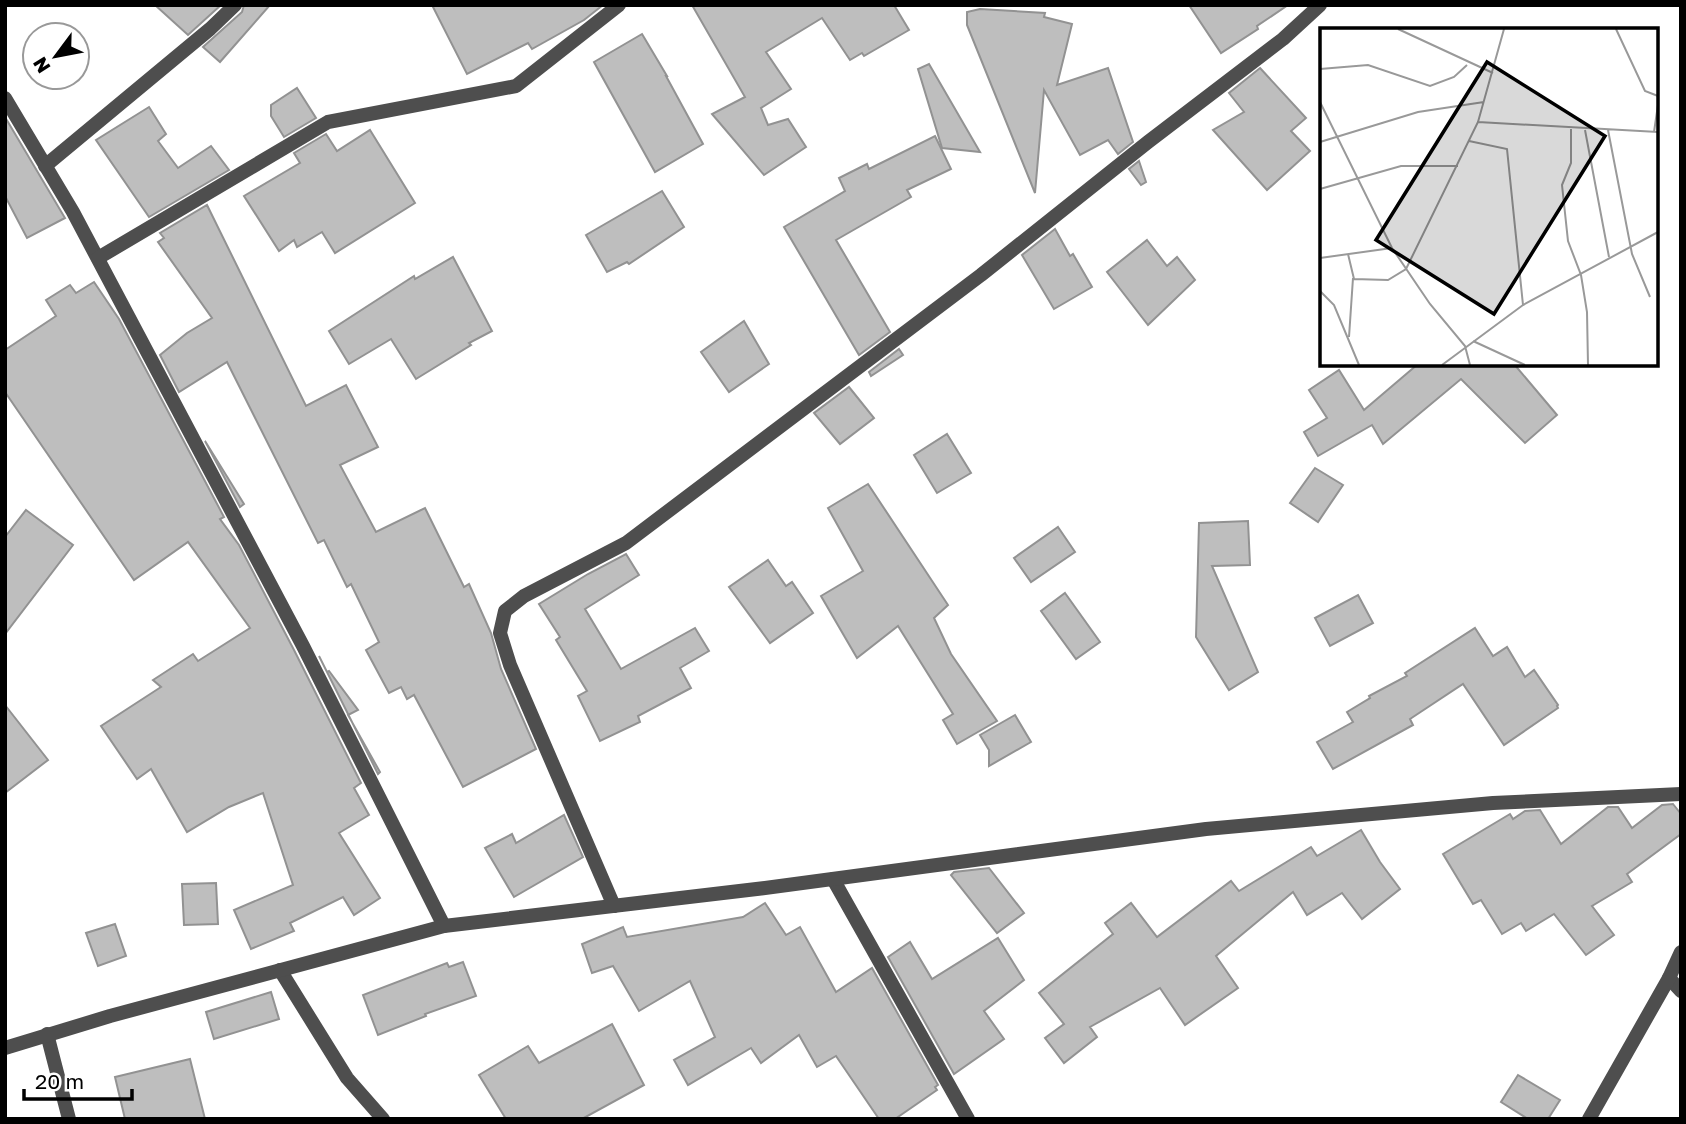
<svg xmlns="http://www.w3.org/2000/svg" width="1686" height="1124" viewBox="0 0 1686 1124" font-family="'Golos Text',sans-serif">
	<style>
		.building { fill: #bebebe; stroke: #929292; stroke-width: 2 }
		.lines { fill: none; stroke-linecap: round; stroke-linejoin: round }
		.street { stroke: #4e4e4e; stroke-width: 14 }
		.inset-road { fill: none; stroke: #999; stroke-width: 2 }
		.view { fill: #000; fill-opacity: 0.15; stroke: #000; stroke-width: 3.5 }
		.inset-edge { fill: none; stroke: #000; stroke-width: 3.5 }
	</style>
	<rect width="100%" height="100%" fill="#fff"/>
	<g class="building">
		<polygon points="155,5 221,5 188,35"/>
		<polygon points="244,5 270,5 220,62 203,47 242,12"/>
		<polygon points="432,5 603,5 584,20 532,49 528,43 467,74"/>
		<polygon points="692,5 894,5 909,30 864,56 862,53 850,60 822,18 766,52 791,89 761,108 768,125 788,119 806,147 764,175 712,114 745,97"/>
		<polygon points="1189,5 1288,5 1257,26 1258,29 1221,53"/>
		<polygon points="980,9 1045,13 1044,17 1072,24 1057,85 1108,68 1133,142 1118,154 1108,140 1080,155 1044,90 1035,193 967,25 967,12"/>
		<polygon points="642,34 667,76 666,76 703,144 655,172 594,62"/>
		<polygon points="929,64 980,152 942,148 918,69"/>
		<polygon points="1260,68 1306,118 1291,131 1310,151 1267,190 1213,130 1244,112 1229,93"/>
		<polygon points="297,88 316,118 284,137 271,116 271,105"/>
		<polygon points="149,107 166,134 158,141 178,168 211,146 229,170 149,217 96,140"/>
		<polygon points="5,117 65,218 27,238 5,196"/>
		<polygon points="370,130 415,203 335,253 322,232 297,247 294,240 279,251 244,196 300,163 294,153 326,134 337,151"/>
		<polygon points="935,136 951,169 907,190 911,197 836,240 890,332 859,355 784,227 845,191 839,178 867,164 869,169"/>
		<polygon points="1139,161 1146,182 1141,185 1129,169"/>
		<polygon points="662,191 684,227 629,264 627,262 607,272 586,235"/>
		<polygon points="207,205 306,406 346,385 378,447 340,465 376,532 425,508 464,587 469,584 491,633 501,669 536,749 463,787 414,695 407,699 401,687 389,693 366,650 379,642 351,584 347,587 324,540 318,543 227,362 179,392 160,355 187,333 212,318 158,242 164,238 160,233"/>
		<polygon points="1055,229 1070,256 1073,254 1092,287 1054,309 1022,255"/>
		<polygon points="1147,240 1167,266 1177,257 1195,280 1148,325 1107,272"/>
		<polygon points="453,257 492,331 469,343 471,345 416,379 391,339 349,364 329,331 414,276 415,279"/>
		<polygon points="94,282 119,319 224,517 220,519 239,545 294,650 361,783 354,788 369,815 339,833 380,898 354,915 343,897 290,923 294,931 251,949 234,910 293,885 263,793 229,807 187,832 151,769 137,779 101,726 161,687 153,680 193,654 198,661 250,628 188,542 134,580 5,392 5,350 56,316 46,300 70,285 76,293"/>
		<polygon points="744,321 769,364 729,392 701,352"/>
		<polygon points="899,349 903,355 871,376 869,372"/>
		<polygon points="1418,364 1514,364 1557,415 1525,443 1461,379 1383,444 1372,425 1318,456 1304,432 1327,418 1309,390 1339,370 1364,410"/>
		<polygon points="849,387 874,418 840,444 814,413"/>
		<polygon points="947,434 971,473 937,493 914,455"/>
		<polygon points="205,441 244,504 240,507"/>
		<polygon points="1315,468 1343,485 1318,522 1290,503"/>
		<polygon points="868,484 948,605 934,618 951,654 997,721 957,744 943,720 953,714 898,626 857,658 821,596 863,571 828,508"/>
		<polygon points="26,510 73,545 5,634 5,537"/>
		<polygon points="1248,521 1250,565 1212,566 1258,672 1229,690 1196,637 1199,523"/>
		<polygon points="1058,527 1075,552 1031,582 1014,558"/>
		<polygon points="626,554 639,575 585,609 621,669 695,628 709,651 680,668 691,688 638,716 640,722 600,741 578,696 587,691 556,640 560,637 539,604 588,574"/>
		<polygon points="768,560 786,586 792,582 813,613 770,643 729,587"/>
		<polygon points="1065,593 1100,642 1076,659 1041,611"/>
		<polygon points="1358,595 1373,623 1330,646 1315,618"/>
		<polygon points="1475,628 1493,656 1507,647 1525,677 1534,670 1558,705 1557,706 1558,708 1504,745 1463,684 1410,719 1413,725 1333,769 1317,742 1353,722 1347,712 1370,698 1369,696 1407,676 1405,673"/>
		<polygon points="319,656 327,672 329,671 358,710 348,715 380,772 378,774"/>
		<polygon points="5,705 48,760 5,793"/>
		<polygon points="1015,715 1031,742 989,766 989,750 980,735"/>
		<polygon points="1673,804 1681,814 1681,834 1627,874 1632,882 1592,906 1614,935 1586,955 1554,914 1526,931 1521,923 1502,934 1481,900 1473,904 1443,854 1510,814 1513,819 1525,811 1540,810 1561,844 1608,807 1618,807 1632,828 1662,805"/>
		<polygon points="564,815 583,857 514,897 485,848 512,834 516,843"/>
		<polygon points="1361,830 1380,862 1400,889 1362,919 1342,893 1307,915 1293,892 1216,956 1238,988 1185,1025 1160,988 1090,1027 1097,1037 1064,1063 1045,1038 1064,1024 1039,993 1113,934 1105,923 1131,903 1157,937 1231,881 1239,891 1311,847 1317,856"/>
		<polygon points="989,868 1024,913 997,933 951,875 954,872"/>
		<polygon points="216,883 218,924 184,925 182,884"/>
		<polygon points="765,903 786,935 800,927 836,992 872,968 938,1085 935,1087 937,1090 895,1119 879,1119 836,1056 817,1067 799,1035 761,1063 751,1048 688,1085 674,1060 715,1037 690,981 639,1011 613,966 592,973 582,944 623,927 627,937 743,917"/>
		<polygon points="115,924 126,956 98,966 86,933"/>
		<polygon points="998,938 1024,980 984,1011 1004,1039 954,1074 888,957 910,942 932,979"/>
		<polygon points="463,962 476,996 425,1014 426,1016 378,1035 363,995 447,963 449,967"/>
		<polygon points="271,992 279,1019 214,1039 206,1012"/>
		<polygon points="612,1024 644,1085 582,1119 506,1119 479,1075 528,1046 539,1063"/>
		<polygon points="190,1059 205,1119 125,1119 115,1077"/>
		<polygon points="1518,1075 1560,1100 1548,1119 1528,1119 1501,1102"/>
	</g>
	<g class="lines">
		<g class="street">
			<polyline points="5,98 73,212 303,646 444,926"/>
			<polyline points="45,166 210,29 235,5"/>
			<polyline points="98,258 328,122 516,86 619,5"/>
			<polyline points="833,879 968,1119"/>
			<polyline points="614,906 510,665 500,633 505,611 524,596 626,543 981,275 1148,142 1283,39 1320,5"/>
			<polyline points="280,970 347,1078 383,1119"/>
			<polyline points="1669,978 1681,991"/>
			<polyline points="47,1034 69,1119"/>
			<polyline points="5,1048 110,1016 444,926 765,888 1206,829 1493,803 1681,794"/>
			<polyline points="1589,1119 1669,978 1681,952"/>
		</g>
	</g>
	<g transform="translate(1320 28)">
		<rect width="338" height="338" fill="#fff"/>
		<path class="inset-road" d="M 78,1 L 173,45M 296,1 L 325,63 L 338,68M 0,41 L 48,37 L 110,58 L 134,49 L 147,37M 0,74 L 72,220 L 110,276 L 145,318 L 150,337M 158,94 L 338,104M 251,101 L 251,135 L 242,157 L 248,213 L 261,247 L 267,284 L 268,337M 265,102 L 289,229M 288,102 L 312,226 L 330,269M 334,104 L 338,77M 149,113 L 187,121 L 203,277M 0,114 L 98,84 L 164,74M 0,161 L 81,138 L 138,138M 28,226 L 34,251 L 68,252 L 86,241 L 158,94 L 184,1M 0,230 L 72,220M 0,263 L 14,277 L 39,337M 29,309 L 33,250M 153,313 L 205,337M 122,337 L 203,277 L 338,204"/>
		<path class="view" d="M 167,34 L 285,108 L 174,286 L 56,212 Z"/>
		<rect width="338" height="338" class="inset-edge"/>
	</g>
	<rect width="1686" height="1124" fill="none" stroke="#000000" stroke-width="14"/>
	<g transform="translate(56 56) rotate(238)"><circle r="33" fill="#ffffff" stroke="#999999" stroke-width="2"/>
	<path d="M0-5L12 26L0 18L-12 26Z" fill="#000000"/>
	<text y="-10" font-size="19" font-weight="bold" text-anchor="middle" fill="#000000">N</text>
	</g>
	<path d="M24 1089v10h108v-10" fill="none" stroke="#000000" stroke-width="3.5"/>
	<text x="35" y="1089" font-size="21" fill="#000000" stroke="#ffffff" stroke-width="5" paint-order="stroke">20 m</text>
</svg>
